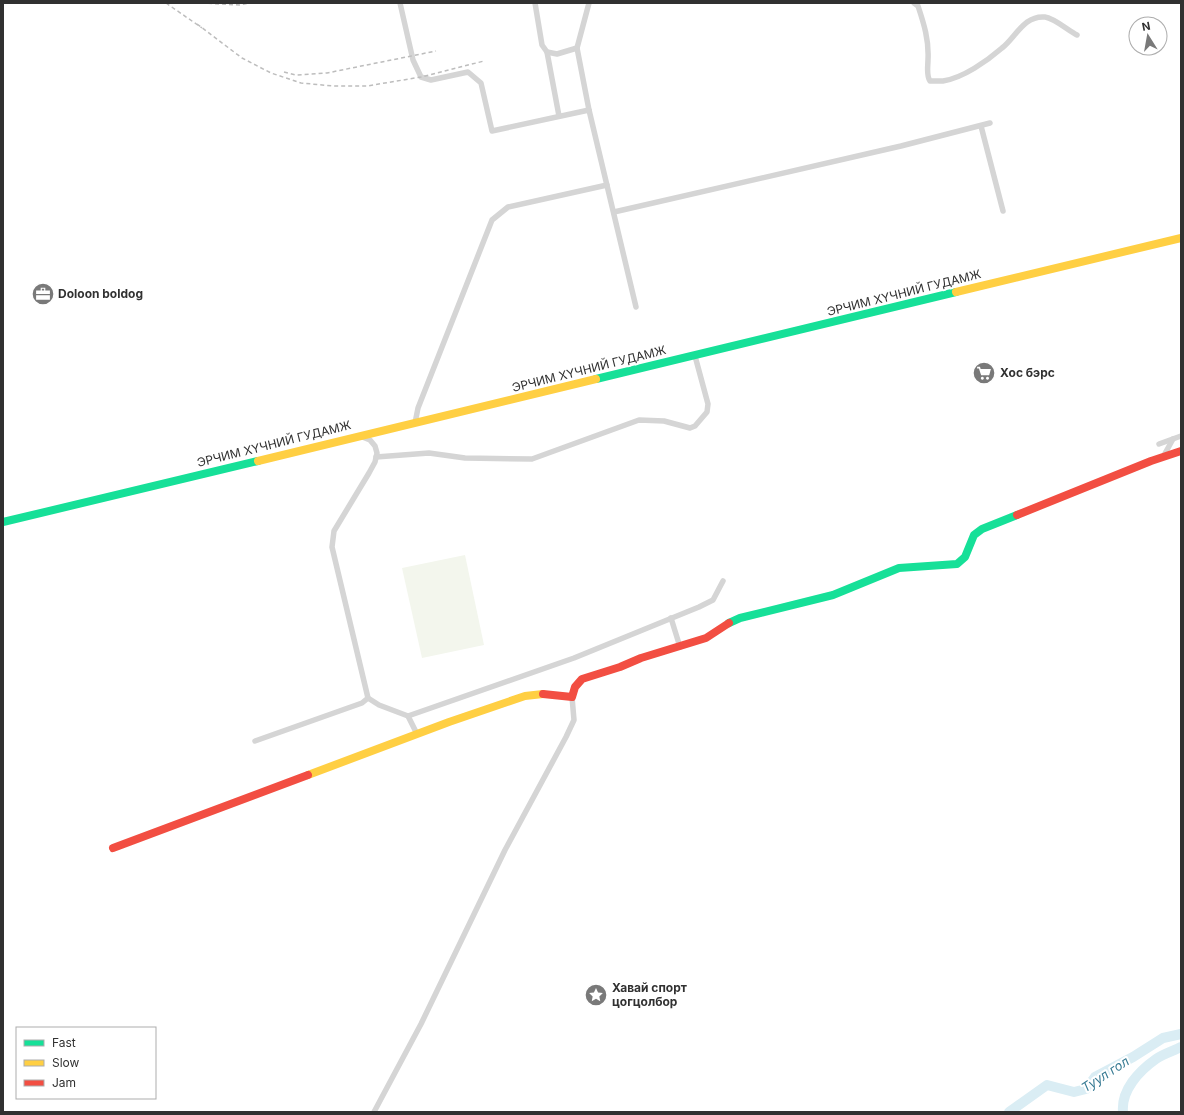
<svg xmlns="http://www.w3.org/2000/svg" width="1184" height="1115" viewBox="0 0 1184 1115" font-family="Inter,sans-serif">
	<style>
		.green { fill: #f3f6ed }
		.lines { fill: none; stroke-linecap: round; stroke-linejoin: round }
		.river { stroke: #daedf4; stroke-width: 10 }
		.street { stroke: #d5d5d5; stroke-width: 5.5 }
		.fast { stroke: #16e098; stroke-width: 8 }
		.slow { stroke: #ffcf43; stroke-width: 8 }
		.jam { stroke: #f24e42; stroke-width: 8 }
		.rail { stroke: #bdbdbd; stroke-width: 1.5; stroke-dasharray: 4 3; stroke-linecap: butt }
		.labels { text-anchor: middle; stroke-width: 4; stroke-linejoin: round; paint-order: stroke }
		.street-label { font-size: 12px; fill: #313131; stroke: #fff }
		.poi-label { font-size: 12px; font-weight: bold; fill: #313131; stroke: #fff; text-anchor: start }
		.water-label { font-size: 13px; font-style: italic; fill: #367a93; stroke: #fff }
	</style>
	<rect width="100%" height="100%" fill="#fff"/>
	<polygon class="green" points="465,555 484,645 422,658 402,568"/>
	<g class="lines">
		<g class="river">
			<polyline points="1009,1112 1047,1085 1074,1092 1086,1089 1095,1077 1133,1057 1163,1038 1181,1034"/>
			<path d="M 1123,1112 C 1121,1090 1139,1071 1156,1059 C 1163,1054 1173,1051 1181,1047"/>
		</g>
		<g class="street">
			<polyline points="400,3 413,60 421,77 431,80 468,72 481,83 492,131 589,110"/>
			<polyline points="535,3 542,45 547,52 557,54 577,48"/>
			<polyline points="589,3 577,48 589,110 636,307"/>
			<path d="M 914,3 L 918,6 C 924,24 929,40 928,59 C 928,67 926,75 930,81 C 934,81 939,81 943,81 C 963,78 987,61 1002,48 C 1016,37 1024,15 1045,17 C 1054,18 1069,31 1077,35"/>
			<polyline points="547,52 559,116"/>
			<polyline points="981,126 1003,211"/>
			<polyline points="614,212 901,146 990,123"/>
			<polyline points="415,423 418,408 492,220 508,207 607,185"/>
			<polyline points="360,436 370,440 375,446 377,453 375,462 369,473 334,531 332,547 368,698 379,705 408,716 417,734"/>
			<polyline points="1159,444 1181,436"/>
			<polyline points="376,457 429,453 465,458 532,459 639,420 664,421 690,428 695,426 707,412 708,404 695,356"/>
			<polyline points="1163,457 1173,439"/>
			<polyline points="671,618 680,647"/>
			<polyline points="408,716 574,658 699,607 713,600 723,581"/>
			<polyline points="255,741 362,703 368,698"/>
			<polyline points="374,1112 421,1024 505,850 566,737 574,720 572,697"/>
		</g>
		<g class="fast">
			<polyline points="596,379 956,292"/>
			<polyline points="3,522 258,461"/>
			<polyline points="729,623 740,618 833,595 899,568 957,564 965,557 974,535 982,529 1017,515"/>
		</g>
		<g class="slow">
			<polyline points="956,292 1181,238"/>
			<polyline points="258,461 596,379"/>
			<polyline points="308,775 449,722 525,696 543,694"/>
		</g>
		<g class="jam">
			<polyline points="1017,515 1151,461 1181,451"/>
			<polyline points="543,694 572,697 575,687 582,679 620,667 641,658 706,638 729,623"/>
			<polyline points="113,848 308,775"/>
		</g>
		<g class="rail">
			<polyline points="166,3 202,28"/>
			<polyline points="201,3 240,5 249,3"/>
			<polyline points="197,24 242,58 271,73 301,83 333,86 367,86 421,77 484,61"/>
			<polyline points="284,72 296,75 327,73 436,51"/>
		</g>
	</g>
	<defs>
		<g id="office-disc" transform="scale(1.15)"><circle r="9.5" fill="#797979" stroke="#fff"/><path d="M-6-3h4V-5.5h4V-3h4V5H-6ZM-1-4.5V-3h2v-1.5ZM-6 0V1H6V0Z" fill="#fff"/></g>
		<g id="supermarket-disc" transform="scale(1.15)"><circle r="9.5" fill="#797979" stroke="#fff"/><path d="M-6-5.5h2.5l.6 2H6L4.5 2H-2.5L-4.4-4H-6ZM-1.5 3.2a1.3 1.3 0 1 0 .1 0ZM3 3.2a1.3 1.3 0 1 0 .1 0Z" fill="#fff"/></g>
		<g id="sight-disc" transform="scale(1.15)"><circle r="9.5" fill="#797979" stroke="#fff"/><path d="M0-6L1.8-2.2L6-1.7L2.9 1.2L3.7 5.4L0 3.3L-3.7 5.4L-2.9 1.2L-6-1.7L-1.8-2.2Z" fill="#fff"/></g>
	</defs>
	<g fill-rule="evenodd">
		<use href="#office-disc" x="43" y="294"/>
		<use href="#supermarket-disc" x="984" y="373"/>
		<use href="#sight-disc" x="596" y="995"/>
	</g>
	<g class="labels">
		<g class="street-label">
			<text transform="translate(904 293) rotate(-14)" y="4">ЭРЧИМ ХҮЧНИЙ ГУДАМЖ</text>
			<text transform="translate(589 369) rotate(-14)" y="4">ЭРЧИМ ХҮЧНИЙ ГУДАМЖ</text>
			<text transform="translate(274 444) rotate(-14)" y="4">ЭРЧИМ ХҮЧНИЙ ГУДАМЖ</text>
		</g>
		<g class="poi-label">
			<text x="58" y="298">Doloon boldog</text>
			<text x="1000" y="377">Хос бэрс</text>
			<text x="612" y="992">Хавай спорт<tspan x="612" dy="14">цогцолбор</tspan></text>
		</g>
		<g class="water-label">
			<text transform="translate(1105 1074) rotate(-33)" y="5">Туул гол</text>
		</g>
	</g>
	<rect width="1184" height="1115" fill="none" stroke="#313131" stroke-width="8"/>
	<rect x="16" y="1027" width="140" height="72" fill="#ffffff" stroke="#adadad"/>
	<rect x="24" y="1040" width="20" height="6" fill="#16e098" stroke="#adadad"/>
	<text x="52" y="1047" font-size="12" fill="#313131">Fast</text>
	<rect x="24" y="1060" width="20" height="6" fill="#ffcf43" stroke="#adadad"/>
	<text x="52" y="1067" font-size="12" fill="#313131">Slow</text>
	<rect x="24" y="1080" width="20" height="6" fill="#f24e42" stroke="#adadad"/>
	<text x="52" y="1087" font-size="12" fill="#313131">Jam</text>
	<g transform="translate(1148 36) rotate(349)"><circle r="19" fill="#ffffff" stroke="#adadad"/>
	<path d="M0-3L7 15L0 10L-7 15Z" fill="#797979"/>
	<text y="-6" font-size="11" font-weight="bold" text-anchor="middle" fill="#313131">N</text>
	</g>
</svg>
